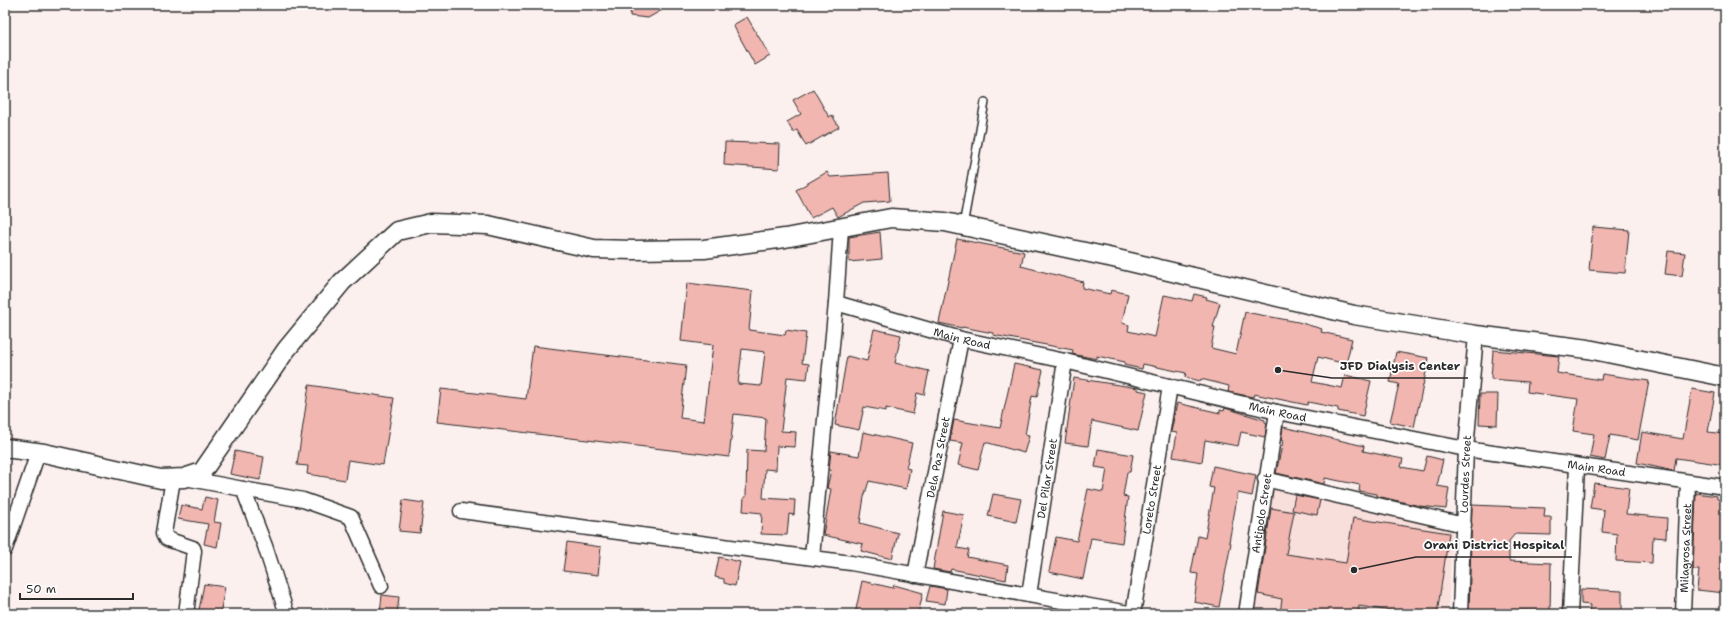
<svg xmlns="http://www.w3.org/2000/svg" width="1730" height="619" viewBox="0 0 1730 619" font-family="'Shantell Sans',sans-serif">
	<style>
		.built { fill: #f9dfdc }
		.building { fill: #f2b6b0; stroke: #2b2b2b; fill-rule: evenodd }
		.lines { fill: none; stroke-linecap: round; stroke-linejoin: round }
		.service-casing { stroke: #2b2b2b; stroke-width: 10 }
		.minor-casing { stroke: #2b2b2b; stroke-width: 17 }
		.tertiary-casing { stroke: #2b2b2b; stroke-width: 21 }
		.service { stroke: #fff; stroke-width: 7 }
		.minor { stroke: #fff; stroke-width: 14 }
		.tertiary { stroke: #fff; stroke-width: 18 }
		.labels { text-anchor: middle; stroke-width: 3.5; stroke-linejoin: round; paint-order: stroke }
		.street-label { font-size: 11px; fill: #2b2b2b; stroke: #fff }
		.leader { fill: none; stroke: #2b2b2b; stroke-width: 1.5 }
		.callout-dot { fill: #2b2b2b; stroke: #fff; stroke-width: 1.5 }
		.callout-label { font-size: 12px; text-anchor: middle; font-weight: bold; fill: #2b2b2b; stroke: #fff; stroke-width: 3.5; stroke-linejoin: round; paint-order: stroke }
	</style>
	<rect width="100%" height="100%" fill="#fcf0ef"/>
	<filter id="ink" filterUnits="userSpaceOnUse"><feTurbulence type="fractalNoise" baseFrequency=".025" numOctaves="2"/><feDisplacementMap in="SourceGraphic" scale="8" xChannelSelector="R" yChannelSelector="G"/><feConvolveMatrix kernelMatrix="1 2 1 2 8 2 1 2 1" color-interpolation-filters="sRGB"/></filter>
	<g filter="url(#ink)">
		<polygon class="built" points="1270,484 1453,526 1448,614 1251,614"/>
		<g class="building">
			<polygon points="631,5 671,5 648,18 630,16"/>
			<polygon points="747,17 770,56 755,65 733,25"/>
			<polygon points="813,89 829,117 832,115 839,127 806,146 797,130 793,132 787,122 801,114 793,100"/>
			<polygon points="725,142 780,144 779,169 724,165"/>
			<polygon points="827,172 830,177 888,173 890,201 864,203 838,217 832,207 811,218 796,190"/>
			<polygon points="1593,227 1629,230 1625,273 1589,270"/>
			<polygon points="880,232 882,259 849,262 849,237"/>
			<polygon points="957,239 1024,252 1021,266 1083,282 1082,288 1110,294 1111,290 1128,294 1122,323 1129,325 1128,331 1155,337 1164,295 1192,301 1194,294 1207,297 1206,299 1220,303 1213,327 1215,327 1211,348 1236,354 1245,312 1298,322 1322,329 1321,332 1352,339 1346,364 1318,357 1312,382 1342,388 1345,375 1371,381 1363,416 1338,411 1338,408 1308,402 1307,405 1254,394 1253,397 1228,392 1229,386 1201,379 1200,381 1185,377 1186,373 1143,364 1142,369 1124,365 1125,362 1097,356 1097,359 1072,354 1073,350 993,335 993,333 962,327 962,328 939,323"/>
			<polygon points="1668,251 1685,253 1682,276 1665,274"/>
			<path d="M 687,283 L 753,291 L 749,330 L 785,335 L 786,330 L 806,333 L 802,363 L 809,364 L 807,379 L 787,377 L 781,431 L 796,432 L 795,447 L 777,446 L 776,470 L 765,469 L 763,498 L 795,500 L 794,515 L 789,514 L 787,535 L 761,534 L 762,513 L 743,511 L 744,497 L 746,497 L 747,450 L 764,451 L 766,418 L 734,414 L 729,457 L 437,422 L 441,389 L 526,399 L 533,346 L 686,365 L 680,418 L 704,421 L 713,345 L 681,341 ZM 742,349 L 765,352 L 761,386 L 738,384 Z"/>
			<polygon points="874,329 901,335 895,363 929,371 924,395 917,393 913,414 886,408 886,411 864,407 859,430 835,425 847,356 867,361"/>
			<polygon points="1493,350 1559,356 1557,373 1601,380 1602,374 1649,381 1638,440 1610,435 1605,460 1590,457 1594,434 1573,431 1578,399 1527,392 1528,382 1491,379"/>
			<polygon points="1396,352 1429,358 1414,427 1390,422 1399,384 1390,382"/>
			<polygon points="1014,364 1043,370 1037,397 1032,396 1025,435 1029,436 1024,453 985,442 978,470 958,465 963,443 950,441 954,420 1000,428"/>
			<polygon points="1074,378 1138,388 1138,390 1147,392 1138,431 1092,421 1088,446 1065,443"/>
			<polygon points="309,385 394,398 383,465 348,460 345,480 307,474 308,466 297,465"/>
			<polygon points="1692,389 1715,393 1708,432 1725,434 1725,465 1676,458 1674,471 1637,463 1642,432 1683,439"/>
			<polygon points="1480,394 1498,394 1497,425 1479,424"/>
			<polygon points="1177,403 1220,413 1220,410 1224,411 1225,408 1265,420 1265,422 1267,423 1265,437 1241,432 1238,446 1205,440 1202,462 1173,457 1177,433 1171,432"/>
			<polygon points="1283,427 1364,446 1363,451 1403,459 1401,467 1423,471 1427,456 1443,460 1437,486 1449,488 1446,509 1420,506 1377,496 1377,494 1359,491 1360,485 1325,478 1324,484 1276,473 1283,441 1281,440"/>
			<polygon points="863,432 912,443 906,468 910,469 906,489 869,481 864,497 860,523 898,533 892,559 861,551 863,544 823,535 831,489 827,488 831,470 829,470 831,451 859,456"/>
			<polygon points="1098,449 1133,455 1130,472 1127,472 1123,496 1128,497 1122,543 1091,538 1083,579 1049,572 1056,537 1077,541 1088,489 1103,492 1107,469 1095,467"/>
			<polygon points="235,451 264,457 260,480 230,474"/>
			<polygon points="1213,466 1256,475 1252,496 1238,493 1229,542 1231,543 1219,607 1194,602 1198,574 1191,573 1198,536 1205,538 1214,488 1209,487"/>
			<polygon points="1594,483 1629,488 1626,514 1667,518 1666,538 1653,537 1652,563 1616,561 1617,534 1602,532 1604,510 1590,508"/>
			<polygon points="1696,493 1717,496 1717,499 1725,501 1725,593 1697,590 1699,570 1693,570"/>
			<polygon points="993,494 1021,499 1016,522 988,516"/>
			<polygon points="1295,495 1320,500 1317,515 1292,510"/>
			<polygon points="205,497 218,500 214,522 221,523 217,547 204,544 208,524 178,519 181,505 202,509"/>
			<polygon points="403,500 424,503 420,533 399,531"/>
			<polygon points="1472,505 1545,508 1544,517 1551,517 1551,535 1515,534 1509,541 1509,561 1551,563 1550,611 1505,610 1505,613 1469,611"/>
			<polygon points="1271,508 1294,512 1286,554 1346,563 1353,518 1449,533 1437,614 1410,614 1359,606 1358,614 1280,614 1282,599 1258,594"/>
			<polygon points="943,511 964,515 957,548 969,550 967,557 1008,565 1006,580 951,569 950,572 933,569"/>
			<polygon points="567,542 601,547 598,575 563,571"/>
			<polygon points="719,557 740,562 735,586 724,583 724,579 715,577"/>
			<polygon points="862,581 893,588 894,585 923,593 918,614 855,614"/>
			<polygon points="204,584 225,587 220,614 199,610"/>
			<polygon points="930,586 947,589 945,604 926,601"/>
			<polygon points="1581,589 1622,591 1622,614 1589,613 1590,605 1581,604"/>
			<polygon points="382,595 399,597 397,614 380,614"/>
		</g>
		<g class="lines">
			<g class="service-casing">
				<polyline id="service" points="963,226 985,102"/>
			</g>
			<g class="minor-casing">
				<g id="minor">
					<path id="s1" d="M 836,303 L 961,339 L 1065,361 L 1277,412 L 1466,449 L 1725,487"/>
					<polyline points="185,478 243,489 265,546 287,614"/>
					<polyline points="173,479 164,533 167,539 193,548 194,551 186,614"/>
					<polyline points="1265,479 1464,525"/>
					<polyline points="243,489 303,500 351,517 381,586"/>
					<polyline points="461,511 851,563 1134,614"/>
					<polyline points="5,549 38,453"/>
					<polyline points="812,557 836,303 841,228"/>
					<path id="s2" d="M 915,575 L 961,339"/>
					<path id="s3" d="M 1029,595 L 1065,361"/>
					<path id="s4" d="M 1133,614 L 1170,386"/>
					<path id="s5" d="M 1246,614 L 1277,412"/>
					<path id="s6" d="M 1460,614 L 1466,449 L 1476,335"/>
					<polyline points="1570,614 1577,466"/>
					<path id="s7" d="M 1683,614 L 1688,482"/>
				</g>
			</g>
			<g class="tertiary-casing">
				<polyline id="tertiary" points="5,448 44,453 161,479 184,478 202,472 286,350 342,282 397,231 431,223 488,225 594,249 633,250 704,249 785,238 891,218 945,222 1113,258 1354,315 1476,335 1588,349 1725,377"/>
			</g>
			<use href="#service" class="service"/>
			<use href="#minor" class="minor"/>
			<use href="#tertiary" class="tertiary"/>
		</g>
	</g>
	<g class="labels">
		<g class="street-label">
			<text dy="4" stroke="none"><textPath href="#s1" startOffset="131">Main Road</textPath></text>
			<text dy="4" stroke="none"><textPath href="#s1" startOffset="455">Main Road</textPath></text>
			<text dy="4" stroke="none"><textPath href="#s2" startOffset="120">Dela Paz Street</textPath></text>
			<text dy="4" stroke="none"><textPath href="#s1" startOffset="779">Main Road</textPath></text>
			<text dy="4" stroke="none"><textPath href="#s6" startOffset="140">Lourdes Street</textPath></text>
			<text dy="4" stroke="none"><textPath href="#s3" startOffset="118">Del Pilar Street</textPath></text>
			<text dy="4" stroke="none"><textPath href="#s4" startOffset="116">Loreto Street</textPath></text>
			<text dy="4" stroke="none"><textPath href="#s5" startOffset="102">Antipolo Street</textPath></text>
			<text dy="4" stroke="none"><textPath href="#s7" startOffset="66">Milagrosa Street</textPath></text>
		</g>
	</g>
	<path class="leader" d="M1278 370L1332 378H1468M1354 570L1416 557H1572"/>
	<g class="callout-dot">
		<circle cx="1278" cy="370" r="4"/>
		<circle cx="1354" cy="570" r="4"/>
	</g>
	<g class="callout-label">
		<text x="1400" y="370">JFD Dialysis Center</text>
		<text x="1494" y="549">Orani District Hospital</text>
	</g>
	<rect width="1730" height="619" fill="none" stroke="#fff" stroke-width="20"/>
	<rect x="10" y="10" width="1710" height="599" fill="none" stroke="#2b2b2b" stroke-width="1.5" filter="url(#ink)"/>
	<path d="M20 593v6h113v-6" fill="none" stroke="#2b2b2b" stroke-width="2"/>
	<text x="26" y="593" font-size="12" fill="#2b2b2b" stroke="#ffffff" stroke-width="3" paint-order="stroke">50 m</text>
</svg>
